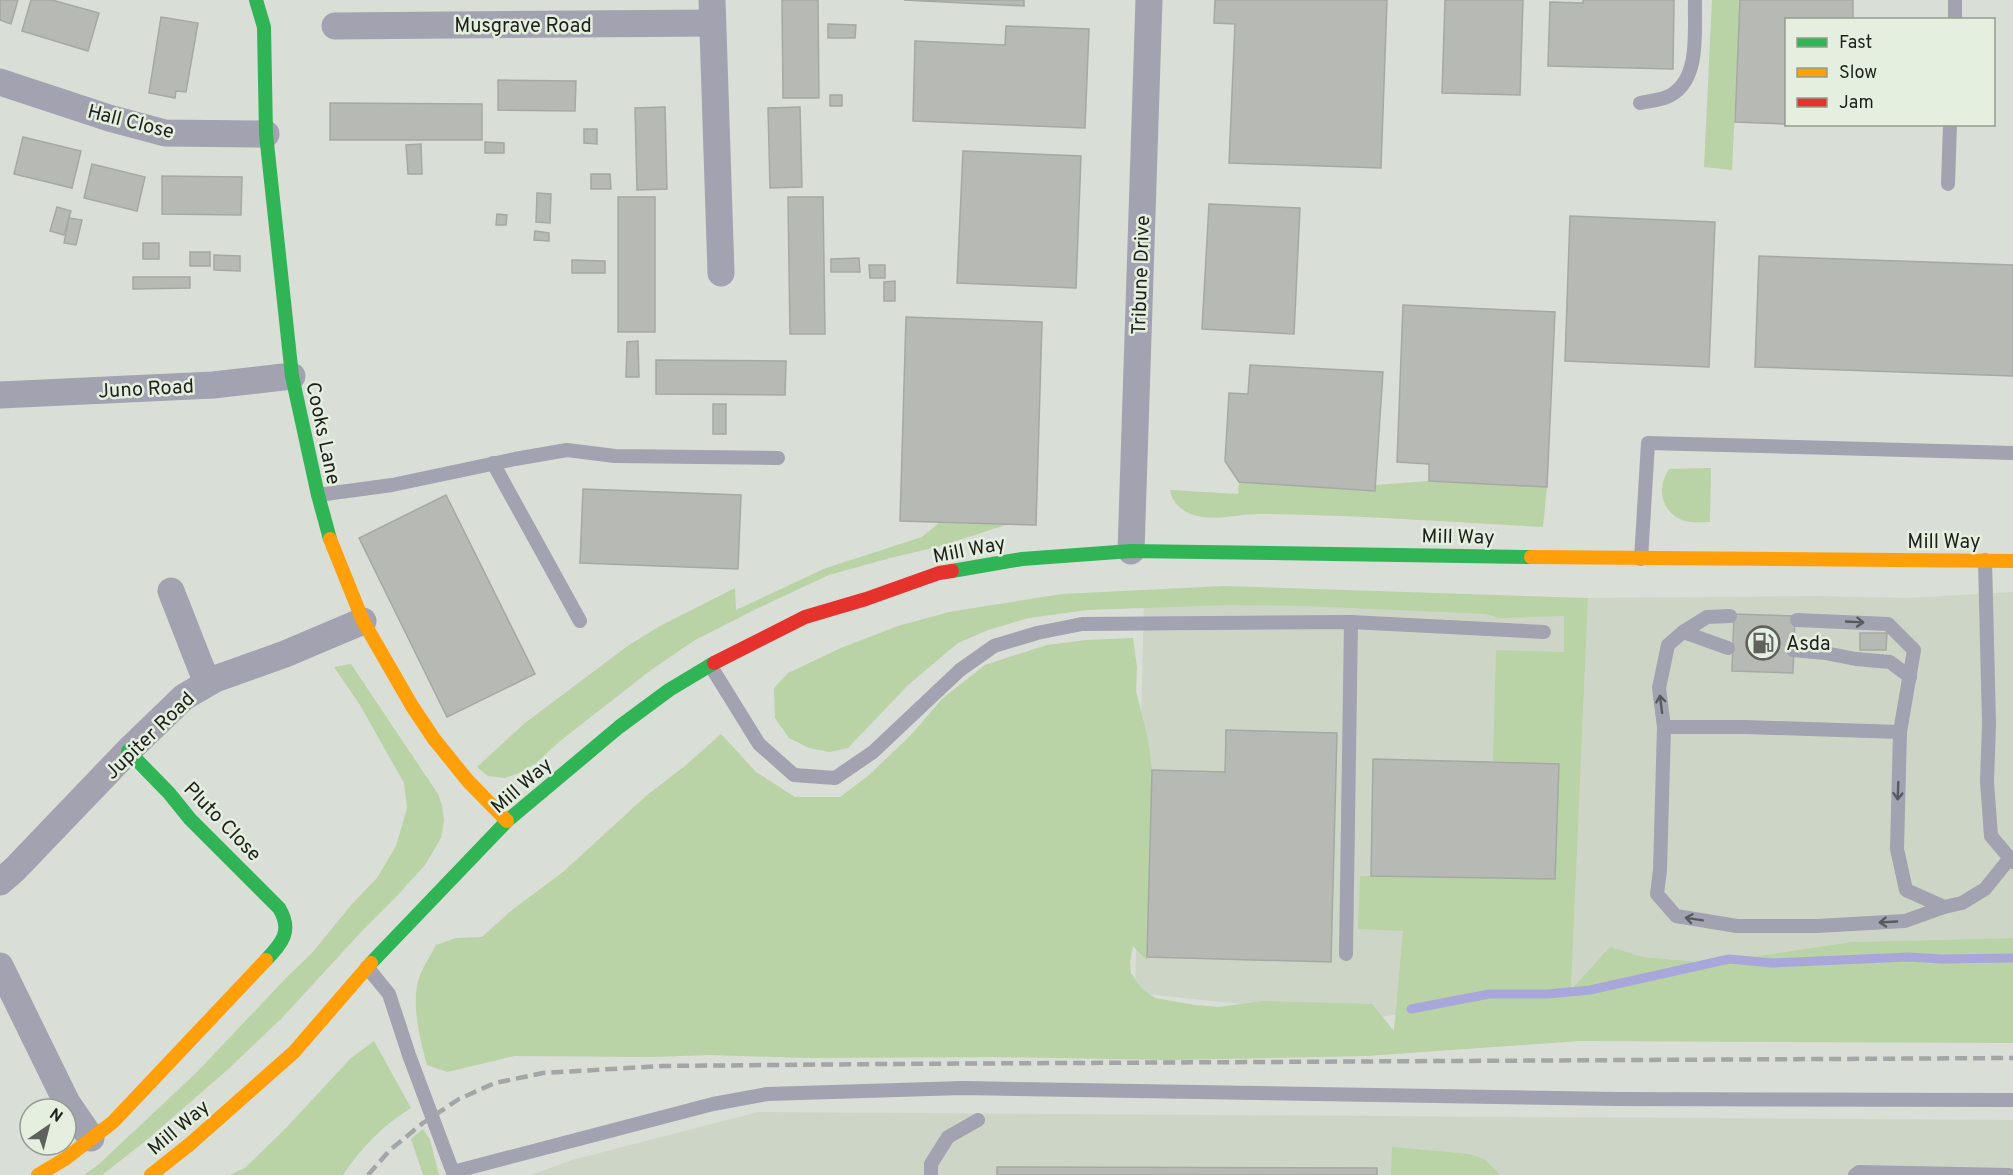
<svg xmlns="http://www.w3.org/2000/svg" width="2013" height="1175" viewBox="0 0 2013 1175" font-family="Overpass,sans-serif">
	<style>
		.built { fill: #cdd6c6 }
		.green { fill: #b9d2a6 }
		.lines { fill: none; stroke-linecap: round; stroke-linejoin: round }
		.stream { stroke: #a8a7da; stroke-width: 9 }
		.building { fill: #b7bab4; stroke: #a5a9a3; stroke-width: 1.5 }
		.lane { stroke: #a2a2b0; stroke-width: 14 }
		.street { stroke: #a2a2b0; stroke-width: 27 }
		.fast { stroke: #30b455; stroke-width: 14 }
		.slow { stroke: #ff9f0a; stroke-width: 14 }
		.jam { stroke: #e5322d; stroke-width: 14 }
		.rail { stroke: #a3a5a7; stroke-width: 4.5; stroke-dasharray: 12 6; stroke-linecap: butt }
		.oneway { stroke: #595a5e }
		.labels { text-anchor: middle; stroke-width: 5; stroke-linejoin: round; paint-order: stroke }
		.street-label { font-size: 20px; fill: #1d201b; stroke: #e5efdf }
		.poi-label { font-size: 20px; fill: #1d201b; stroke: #e5efdf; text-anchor: start }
	</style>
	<rect width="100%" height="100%" fill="#d9ded6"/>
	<g class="built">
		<polygon points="2013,592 2013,938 1851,942 1712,963 1643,957 1610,948 1571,991 1588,598 1819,596 1909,598"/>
		<polygon points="1144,598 1583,607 1564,983 1377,1018 1135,993"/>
		<polygon points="758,1112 2013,1120 2013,1175 531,1175 572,1160"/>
	</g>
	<g class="green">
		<polygon points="1712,0 1740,0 1732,170 1704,167"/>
		<path d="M 1711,468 L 1710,522 C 1702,522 1692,523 1685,521 C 1661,513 1656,488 1669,469 Z"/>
		<path d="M 1429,481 L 1547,487 L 1543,527 C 1449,522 1356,515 1262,514 C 1240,513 1215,522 1194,515 C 1181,511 1172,502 1170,490 L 1238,494 L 1239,482 L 1374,491 L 1375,485 Z"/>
		<polygon points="940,522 1009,524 937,547 890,558 829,575 754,610 695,640 651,670 560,741 536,763 519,773 505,778 488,776 477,767 525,723 629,645 660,626 735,588 736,610 826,568 922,537"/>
		<path d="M 1224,586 L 1588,598 L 1571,990 L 1610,947 L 1643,957 L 1712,963 L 1851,942 L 2013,938 L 2013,1043 L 1580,1041 L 1366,1056 L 1170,1060 L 995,1057 L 807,1058 L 709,1055 L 651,1057 L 514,1056 L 447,1072 L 427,1065 C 420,1039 410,1002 420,975 C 424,965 431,955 436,945 L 456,938 L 482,937 L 512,910 L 563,872 L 646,796 L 686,765 L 721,734 L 756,772 L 795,797 L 840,797 L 868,776 L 911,735 L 942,699 L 985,665 L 1047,645 L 1086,640 L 1133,638 L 1137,667 L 1136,691 L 1148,739 L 1152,770 L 1147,961 L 1133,946 L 1130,962 L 1131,973 L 1142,989 L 1155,998 L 1195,1005 L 1218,1007 L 1264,1001 L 1372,1004 L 1394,1031 L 1403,931 L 1358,929 L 1360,876 L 1555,878 L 1559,764 L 1493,761 L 1496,650 L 1564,652 L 1564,616 L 1499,618 L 1486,614 L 1307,606 L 1227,605 L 1087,610 L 1029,618 L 988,630 L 958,643 L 908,685 L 848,748 L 830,752 L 809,748 L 789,738 L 775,718 L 774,688 L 788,673 L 841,648 L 898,626 L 949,612 L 1062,594 Z"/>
		<polygon points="351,664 438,794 442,805 444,821 441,838 425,865 395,898 361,932 282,1018 225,1072 143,1143 102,1175 84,1175 98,1165 196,1073 287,977 312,953 352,904 377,878 396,846 407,808 404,783 360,705 334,667"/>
		<path d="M 374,1041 L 411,1108 C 383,1125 361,1148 343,1175 L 229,1175 L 245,1168 L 285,1129 L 351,1058 Z"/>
		<polygon points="423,1129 430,1140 439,1175 423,1175 411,1139"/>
		<polygon points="1392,1147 1469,1154 1484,1159 1500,1175 1391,1175"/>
	</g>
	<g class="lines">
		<polyline class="stream" points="1411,1009 1489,994 1548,994 1590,990 1729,959 1772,963 1908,957 1942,959 2013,958"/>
	</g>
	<g class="building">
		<polygon points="0,0 18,0 11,24 0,20"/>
		<polygon points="31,0 52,0 99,13 88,51 22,31"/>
		<polygon points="782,0 818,0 819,98 783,98"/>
		<polygon points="904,0 1024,0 1024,6"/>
		<polygon points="1215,0 1387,0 1381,168 1229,163 1235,24 1214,23"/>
		<polygon points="1445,0 1523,0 1520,95 1442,93"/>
		<polygon points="1583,0 1674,0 1673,69 1548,66 1550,2 1583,3"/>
		<polygon points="1740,0 1853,0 1853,20 1786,20 1786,124 1735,122"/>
		<polygon points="161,17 198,23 186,92 176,91 175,98 149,93"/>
		<polygon points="828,24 856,25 855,38 828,38"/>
		<polygon points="1006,26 1089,29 1085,128 913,121 915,41 1005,45"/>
		<polygon points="498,80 576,81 575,111 498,110"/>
		<rect x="830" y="95" width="12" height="11"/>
		<polygon points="330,103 482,104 482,140 330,140"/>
		<polygon points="665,107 667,189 637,190 635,108"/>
		<polygon points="800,107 802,187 770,188 768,108"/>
		<polygon points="584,129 597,129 597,144 584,143"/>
		<polygon points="23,137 81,151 72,188 14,174"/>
		<polygon points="485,142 504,143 504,153 485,153"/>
		<polygon points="421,144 422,174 408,174 406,145"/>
		<polygon points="963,151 1081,156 1076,288 957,283"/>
		<polygon points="92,164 145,177 137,211 84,198"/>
		<polygon points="591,174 610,174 611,189 591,189"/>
		<polygon points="162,176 242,177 241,215 162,214"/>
		<polygon points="537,193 551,194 550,223 536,222"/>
		<rect x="618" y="197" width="37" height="135"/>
		<polygon points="788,197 823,197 825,334 790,334"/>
		<polygon points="1209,204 1300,208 1294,334 1202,329"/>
		<polygon points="57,207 71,211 64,235 50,231"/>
		<polygon points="497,214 507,215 506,225 496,225"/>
		<polygon points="1570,216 1715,222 1709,367 1565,361"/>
		<polygon points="69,218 82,220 76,245 64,243"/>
		<polygon points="535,231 549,233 549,241 534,240"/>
		<rect x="143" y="243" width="16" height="16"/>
		<rect x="190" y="252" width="20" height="14"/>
		<polygon points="214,255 240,256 240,271 214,270"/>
		<polygon points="1759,256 2013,265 2013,376 1755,367"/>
		<polygon points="859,258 860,272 831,272 831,259"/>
		<polygon points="572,260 605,261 605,273 572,273"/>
		<polygon points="869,265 885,265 885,278 870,278"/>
		<polygon points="133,277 190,277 190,288 133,289"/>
		<polygon points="895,281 895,301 884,301 884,282"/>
		<polygon points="1403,305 1555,312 1547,487 1429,481 1429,464 1397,462"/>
		<polygon points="906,317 1042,322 1036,525 900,521"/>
		<polygon points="638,341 639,377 626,377 627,342"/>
		<polygon points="656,360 786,361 785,395 656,394"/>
		<polygon points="1250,365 1383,372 1375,491 1239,482 1225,461 1229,393 1248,394"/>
		<rect x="713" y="404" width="13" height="30"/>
		<polygon points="583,489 741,495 738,569 580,563"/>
		<polygon points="446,495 535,674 447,717 359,538"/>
		<polygon points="1734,614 1795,616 1793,673 1732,671"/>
		<polygon points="1860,633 1887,633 1886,650 1860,650"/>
		<polygon points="1226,730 1337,733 1331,962 1147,957 1152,770 1225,772"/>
		<polygon points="1373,759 1559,764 1555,879 1371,876"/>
		<polygon points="997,1167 1377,1168 1377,1175 997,1175"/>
	</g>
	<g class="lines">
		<g class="lane">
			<polyline points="1955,20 1955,0"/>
			<path d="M 1640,103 C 1650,101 1663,100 1671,95 C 1701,78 1694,29 1695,0"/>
			<polyline points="1948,184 1950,124"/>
			<polyline points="493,463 580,621"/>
			<polyline points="318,495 392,485 515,459 567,450 615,456 778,458"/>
			<polyline points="1641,559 1648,443 2013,453"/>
			<polyline points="1985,560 1989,724 1987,782 1991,836 2013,862"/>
			<polyline points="1730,616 1707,617 1683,632 1668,645 1659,688 1664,727 1660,870 1657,894 1676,916 1737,926 1817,926 1905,921 1944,907 1962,903 1985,889 2009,859"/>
			<polyline points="1797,620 1888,624 1914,650 1900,732 1897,849 1906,890 1944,907"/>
			<polyline points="1683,632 1728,648"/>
			<polyline points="1793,650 1825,653 1856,659 1890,662 1910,677"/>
			<polyline points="710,665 759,744 794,775 835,778 873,752 960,670 994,646 1037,633 1082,624 1351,622 1544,632"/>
			<polyline points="1664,727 1745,727 1900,732"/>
			<polyline points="1346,954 1351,622"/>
			<polyline points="367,967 389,994 409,1055 454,1175"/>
			<polyline points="453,1172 713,1104 767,1094 963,1088 1617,1099 2013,1100"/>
			<polyline points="931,1175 931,1164 948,1137 978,1120"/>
			<polyline points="1855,1175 1859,1172 2009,1175"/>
		</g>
		<g class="street">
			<polyline points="712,0 721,273"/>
			<polyline points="335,26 712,23"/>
			<polyline points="0,82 109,118 165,133 266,134"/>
			<polyline points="0,395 213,385 292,376"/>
			<polyline points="1131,551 1149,0"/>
			<polyline points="171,591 207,683"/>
			<polyline points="0,882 15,869 128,751 184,697 215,679 285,654 363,621"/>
			<polyline points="0,966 67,1103 91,1138"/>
		</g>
		<g class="fast">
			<polyline points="256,0 264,27 266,134 292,376 318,495 330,539"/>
			<polyline points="952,571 1022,559 1131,551 1531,557"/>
			<path d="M 128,751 L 169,793 L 190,819 L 279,908 C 293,931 282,943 266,960"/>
			<polyline points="371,963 507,821 619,727 669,690 714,663"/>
		</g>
		<g class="slow">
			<polyline points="330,539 363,621 412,706 434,739 468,781 507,821"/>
			<polyline points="1531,557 2013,561"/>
			<polyline points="38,1175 65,1159 113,1122 266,960"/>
			<polyline points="151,1175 190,1144 294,1052 371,963"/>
		</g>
		<polyline class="jam" points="714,663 805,617 866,599 939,573 952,571"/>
		<polyline class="rail" points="368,1175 390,1150 423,1123 459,1099 495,1083 543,1073 663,1066 883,1064 2013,1058"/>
	</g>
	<defs><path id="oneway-shaft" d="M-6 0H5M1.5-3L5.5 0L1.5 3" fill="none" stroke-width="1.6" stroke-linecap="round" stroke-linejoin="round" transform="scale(1.5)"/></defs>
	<g class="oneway">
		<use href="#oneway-shaft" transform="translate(1855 622) rotate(3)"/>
		<use href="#oneway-shaft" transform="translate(1661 704) rotate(-97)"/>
		<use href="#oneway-shaft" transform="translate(1898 791) rotate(92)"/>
		<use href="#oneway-shaft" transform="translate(1694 919) rotate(-171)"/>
		<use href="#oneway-shaft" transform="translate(1888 922) rotate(177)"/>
	</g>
	<defs>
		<g id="fuel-ring" transform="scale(1.725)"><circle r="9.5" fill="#e5efdf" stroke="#5f625c" stroke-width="1.5"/><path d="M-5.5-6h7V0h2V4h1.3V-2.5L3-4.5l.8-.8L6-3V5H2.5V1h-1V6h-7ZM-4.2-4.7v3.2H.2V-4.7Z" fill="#5f625c"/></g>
	</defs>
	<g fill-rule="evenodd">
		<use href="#fuel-ring" x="1763" y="643"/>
	</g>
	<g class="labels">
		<g class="street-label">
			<text x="523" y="32">Musgrave Road</text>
			<text transform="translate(131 121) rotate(14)" y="7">Hall Close</text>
			<text transform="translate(1140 275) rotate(-88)" y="7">Tribune Drive</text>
			<text transform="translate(146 388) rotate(-3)" y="7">Juno Road</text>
			<text transform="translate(324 433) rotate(78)" y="7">Cooks Lane</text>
			<text transform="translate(1458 536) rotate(1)" y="7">Mill Way</text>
			<text x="1944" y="548">Mill Way</text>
			<text transform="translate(969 549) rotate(-11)" y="7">Mill Way</text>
			<text transform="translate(149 735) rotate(-44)" y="7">Jupiter Road</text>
			<text transform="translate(521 785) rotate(-41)" y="7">Mill Way</text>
			<text transform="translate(223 821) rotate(46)" y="7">Pluto Close</text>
			<text transform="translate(178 1127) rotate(-40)" y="7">Mill Way</text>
		</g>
		<g class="poi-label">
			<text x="1786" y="650">Asda</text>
		</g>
	</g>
	<rect x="1785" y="18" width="210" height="108" fill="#e5efdf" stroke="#959c91" stroke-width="1.5"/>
	<rect x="1797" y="38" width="30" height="9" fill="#30b455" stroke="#959c91" stroke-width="1.5"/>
	<text x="1839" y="48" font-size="18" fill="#1d201b">Fast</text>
	<rect x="1797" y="68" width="30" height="9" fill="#ff9f0a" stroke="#959c91" stroke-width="1.5"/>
	<text x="1839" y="78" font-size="18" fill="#1d201b">Slow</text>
	<rect x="1797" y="98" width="30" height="9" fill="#e5322d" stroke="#959c91" stroke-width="1.5"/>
	<text x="1839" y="108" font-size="18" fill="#1d201b">Jam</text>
	<g transform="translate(48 1127) rotate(35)"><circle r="28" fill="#e5efdf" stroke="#959c91" stroke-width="1.5"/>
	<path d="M0-4.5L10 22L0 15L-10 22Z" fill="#5f625c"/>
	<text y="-9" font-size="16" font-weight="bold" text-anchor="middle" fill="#1d201b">N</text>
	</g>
</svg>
